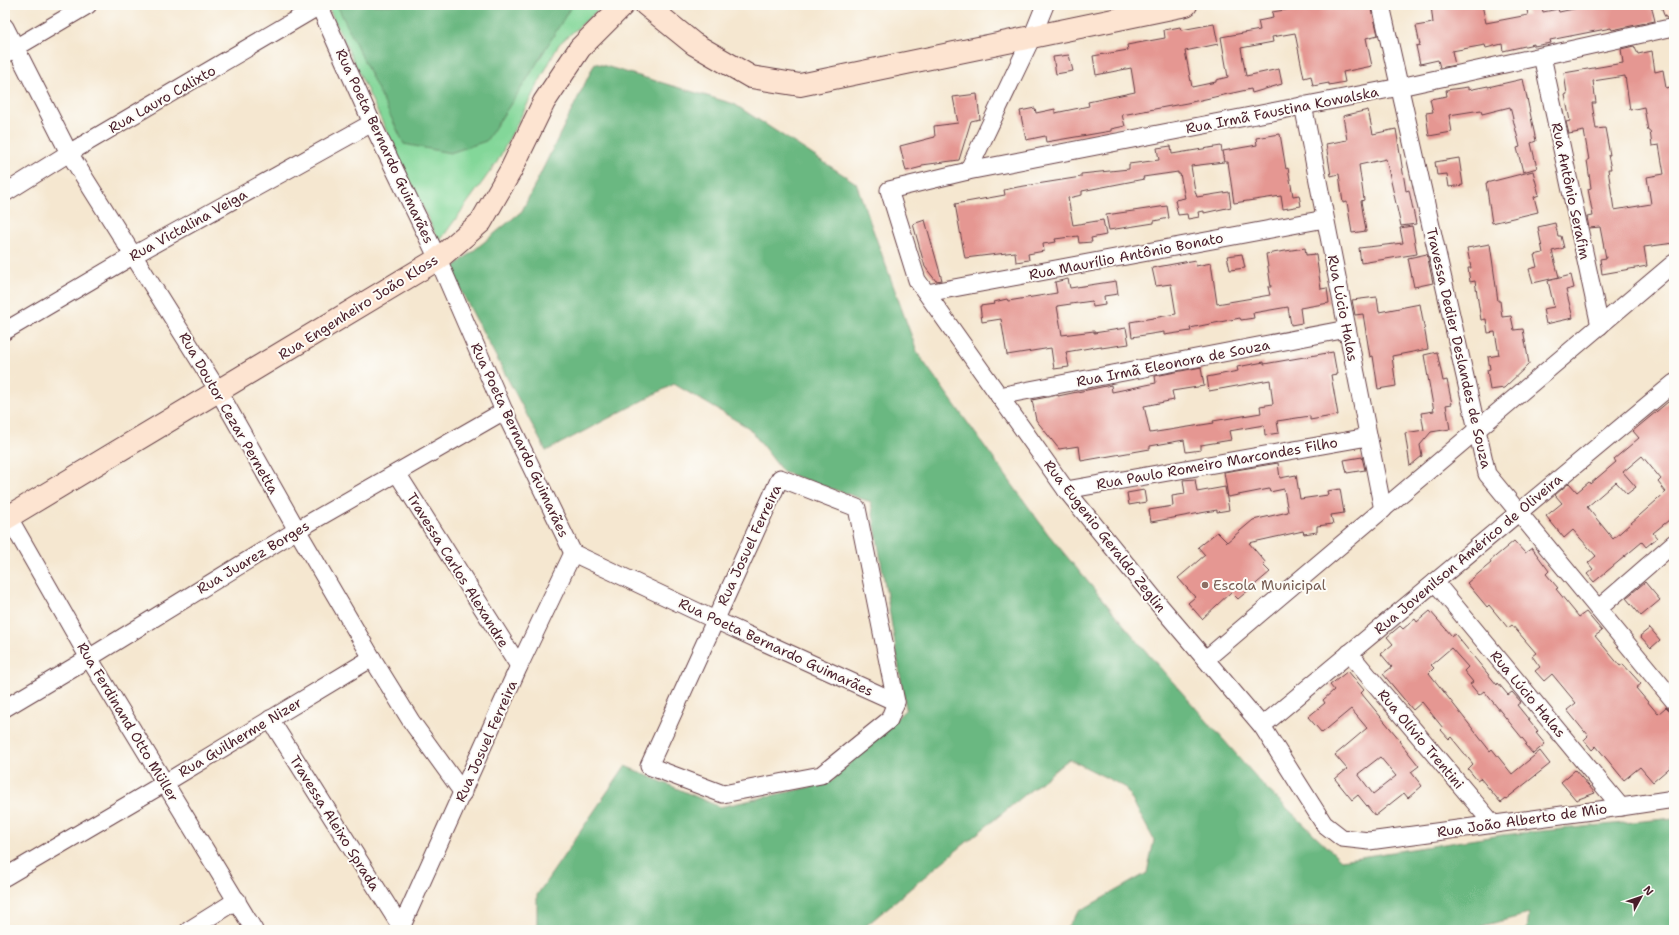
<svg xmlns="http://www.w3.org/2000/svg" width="1679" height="935" viewBox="0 0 1679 935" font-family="'Shantell Sans',sans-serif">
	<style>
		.green { fill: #83d799; stroke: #667b62 }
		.forest { fill: #6ab881; stroke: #5a6c56 }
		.building { fill: #e59792; fill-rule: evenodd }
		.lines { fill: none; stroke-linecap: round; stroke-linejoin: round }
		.street-casing { stroke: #643d44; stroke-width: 19 }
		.secondary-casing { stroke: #643d44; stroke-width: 24 }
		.street { stroke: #fff; stroke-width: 17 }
		.secondary { stroke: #fde4d1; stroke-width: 22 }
		.education-dot { fill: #8d6e63; stroke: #fdfcf7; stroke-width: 1.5 }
		.labels { text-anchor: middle; stroke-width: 4; stroke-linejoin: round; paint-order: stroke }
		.street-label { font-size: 14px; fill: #4a1f2b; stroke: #fdfcf7 }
		.education-label { font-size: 14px; fill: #785e54; stroke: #fdfcf7; text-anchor: start }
	</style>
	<rect width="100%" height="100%" fill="#fdfcf7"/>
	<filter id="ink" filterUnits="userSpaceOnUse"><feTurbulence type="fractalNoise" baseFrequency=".025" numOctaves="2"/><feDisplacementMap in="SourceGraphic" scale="8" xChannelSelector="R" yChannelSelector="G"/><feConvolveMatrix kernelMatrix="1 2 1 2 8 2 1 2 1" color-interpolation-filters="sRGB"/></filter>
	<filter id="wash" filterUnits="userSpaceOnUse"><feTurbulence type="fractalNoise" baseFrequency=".012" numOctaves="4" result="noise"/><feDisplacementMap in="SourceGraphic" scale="16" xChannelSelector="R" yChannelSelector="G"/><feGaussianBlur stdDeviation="0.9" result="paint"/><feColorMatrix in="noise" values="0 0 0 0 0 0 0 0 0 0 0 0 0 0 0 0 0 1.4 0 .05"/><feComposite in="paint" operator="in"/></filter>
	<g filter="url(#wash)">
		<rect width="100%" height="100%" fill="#f5e7d0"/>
		<polygon class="green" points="327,5 600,5 597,11 559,44 497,162 439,242"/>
		<g class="forest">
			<polygon points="337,5 572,5 526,81 486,141 450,153 404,144"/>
			<polygon points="595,63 734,104 856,183 918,354 1048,534 1149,655 1265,787 1341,860 1502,835 1674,818 1674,930 1527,930 1529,914 1466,930 1065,930 1078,912 1147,873 1154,840 1125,787 1069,759 930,872 861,930 537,930 537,895 625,766 720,807 829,783 906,709 871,502 783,472 749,428 674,384 546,451 450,270 522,211"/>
		</g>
		<g id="blocks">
			<g class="building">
				<polygon points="1290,5 1371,5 1378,35 1366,38 1372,66 1343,72 1345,82 1329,85 1329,83 1313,86 1311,76 1304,78 1295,33 1272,37 1273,42 1241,48 1246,76 1279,69 1282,84 1252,93 1251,89 1187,103 1122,115 1125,126 1111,129 1111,131 1046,142 1045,136 1026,140 1020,111 1035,108 1036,113 1055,109 1055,113 1089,106 1088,102 1135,92 1131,68 1096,75 1093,56 1128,50 1127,45 1165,38 1164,30 1180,27 1181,30 1214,24 1218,44 1185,51 1192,87 1216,82 1216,80 1228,77 1221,37 1260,30 1258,21 1273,18 1272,12 1291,9"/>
				<polygon points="1431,5 1482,5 1486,23 1528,15 1527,10 1542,7 1543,12 1558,9 1559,12 1592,5 1651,5 1655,21 1612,30 1611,28 1550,40 1551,43 1534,46 1534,44 1503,51 1502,44 1486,48 1485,45 1452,51 1455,65 1440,68 1438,60 1420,64 1416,46 1420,45 1416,26 1433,23"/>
				<path d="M 1634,46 L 1638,54 L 1652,51 L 1655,72 L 1663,70 L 1666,88 L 1670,87 L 1674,113 L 1674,243 L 1644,247 L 1647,266 L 1602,274 L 1600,259 L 1606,258 L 1600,227 L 1589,228 L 1587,217 L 1593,216 L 1588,189 L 1591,188 L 1587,160 L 1589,160 L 1584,131 L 1569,134 L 1566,122 L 1570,121 L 1565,95 L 1567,94 L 1564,73 L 1623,63 L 1621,49 ZM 1625,76 L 1630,110 L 1644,107 L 1648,131 L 1650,131 L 1652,146 L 1659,145 L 1664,174 L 1647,177 L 1651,204 L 1614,210 L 1608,169 L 1611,169 L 1608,155 L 1610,155 L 1605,128 L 1596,129 L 1592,103 L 1596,103 L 1593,81 Z"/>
				<polygon points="1069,55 1073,71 1056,74 1053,57"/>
				<polygon points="1523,79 1536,141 1531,143 1537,168 1523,172 1517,148 1520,147 1510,107 1482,114 1481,110 1449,115 1452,132 1429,136 1426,113 1433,112 1430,99 1447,96 1446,90 1468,87 1468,90 1488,86 1488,87"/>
				<polygon points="977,94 980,119 971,121 959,160 922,165 922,167 906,171 900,146 935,137 934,126 958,123 953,97"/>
				<polygon points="1368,110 1373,134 1396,129 1406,191 1409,190 1416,224 1401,226 1386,159 1359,165 1364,200 1361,201 1366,231 1352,233 1347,202 1343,203 1339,174 1331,176 1326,144 1347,140 1343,116"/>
				<polygon points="1280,134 1286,169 1288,168 1293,196 1299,195 1301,206 1283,209 1281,196 1234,203 1228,162 1225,162 1223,151 1257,145 1256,138"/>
				<polygon points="1171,146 1172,154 1221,146 1224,162 1191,166 1195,191 1197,197 1229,192 1231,207 1204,213 1204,211 1198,212 1199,217 1188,219 1187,214 1178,215 1175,200 1185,198 1180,174 1178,174 1178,172 1143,177 1144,179 1082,191 1082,195 1068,198 1073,225 1103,220 1106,235 1091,238 1092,242 1079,243 1078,236 1055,239 1056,242 1043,244 1044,251 1028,254 1029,260 1016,262 1015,252 965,258 955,204 1005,195 1004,190 1018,187 1081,177 1081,174 1129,169 1129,164 1159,160 1157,148"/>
				<polygon points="1459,158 1463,185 1449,187 1447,174 1437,175 1435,162"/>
				<polygon points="1533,171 1539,195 1534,197 1538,212 1492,223 1486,183"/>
				<polygon points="1167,206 1169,218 1154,221 1154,223 1109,230 1106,215"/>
				<polygon points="925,220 942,280 936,281 925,267 913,224"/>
				<polygon points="1555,223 1558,236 1561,236 1564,248 1552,251 1559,277 1533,283 1529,269 1537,267 1534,255 1543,253 1538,227"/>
				<polygon points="1412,226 1417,254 1361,263 1359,248 1403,243 1400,228"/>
				<polygon points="1490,244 1498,301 1500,301 1502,317 1511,316 1514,330 1523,329 1529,364 1504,388 1490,390 1487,370 1490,369 1488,357 1499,355 1495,332 1488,333 1486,319 1481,320 1475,281 1470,282 1468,268 1471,268 1467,248"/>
				<polygon points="1305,248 1306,255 1316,254 1321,289 1327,288 1329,303 1300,308 1302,323 1291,325 1288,307 1253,313 1254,318 1241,320 1240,318 1190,328 1191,331 1164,335 1164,332 1132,337 1130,322 1176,314 1171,284 1156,286 1152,268 1195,260 1196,266 1211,263 1217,304 1270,295 1268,287 1271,287 1266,254"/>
				<polygon points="1242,254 1245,268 1230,270 1227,256"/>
				<polygon points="1427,254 1433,283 1414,287 1408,258"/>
				<polygon points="1571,275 1574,288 1566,290 1573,318 1546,324 1543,309 1554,307 1548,281"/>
				<polygon points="1068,279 1070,288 1116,281 1118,294 1104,296 1105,305 1093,307 1092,301 1057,306 1062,335 1094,331 1094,333 1126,328 1129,344 1101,348 1101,346 1066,352 1069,367 1054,369 1051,348 1007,355 1001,319 982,322 980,306 995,304 994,302 1007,299 1008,301 1057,293 1055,282"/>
				<polygon points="1377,297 1379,312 1420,304 1428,349 1392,356 1396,386 1378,389 1373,356 1370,357 1363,314 1355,315 1352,300"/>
				<polygon points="1333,352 1337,374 1331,375 1338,415 1310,420 1310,416 1277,421 1279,433 1265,435 1264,425 1229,431 1231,440 1201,445 1201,450 1186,452 1184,440 1150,446 1150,449 1081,461 1079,446 1059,449 1036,420 1032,400 1058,395 1058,396 1111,385 1112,392 1156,383 1155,376 1201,367 1204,386 1172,391 1174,400 1144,406 1150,433 1214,423 1213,421 1261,413 1260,406 1273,404 1270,380 1209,391 1207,377 1238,371 1237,367 1264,362 1264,364"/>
				<polygon points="1437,352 1443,381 1447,380 1452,404 1446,405 1450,429 1431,432 1420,445 1422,456 1410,466 1405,433 1424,430 1421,413 1434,411 1424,355"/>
				<path d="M 1674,397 L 1674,516 L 1653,533 L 1657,538 L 1646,547 L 1642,542 L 1594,582 L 1587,574 L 1593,569 L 1588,563 L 1596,556 L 1573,530 L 1564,538 L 1546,516 L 1562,503 L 1555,495 L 1569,483 L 1577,492 L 1589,482 L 1590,484 L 1616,462 L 1614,459 L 1639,438 L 1633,431 ZM 1642,456 L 1661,479 L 1658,482 L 1666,492 L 1613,539 L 1587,507 L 1616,482 L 1627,494 L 1636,487 L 1623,472 Z"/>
				<polygon points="1362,457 1365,470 1347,473 1344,460"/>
				<polygon points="1278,463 1280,478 1296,475 1300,499 1328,495 1327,491 1340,489 1344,513 1331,515 1333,524 1317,526 1317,532 1304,534 1303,531 1249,543 1266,563 1263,565 1270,572 1238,599 1231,592 1202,619 1188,603 1195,597 1178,578 1205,555 1198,547 1217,532 1227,542 1253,520 1288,512 1284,489 1270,492 1269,489 1228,497 1224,472"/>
				<polygon points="1195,479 1197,492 1225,487 1229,510 1217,512 1217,510 1151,522 1149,510 1173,506 1172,496 1185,494 1183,480"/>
				<polygon points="1144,490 1146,502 1129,505 1127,493"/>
				<polygon points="1514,541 1525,553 1532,548 1549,571 1546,574 1558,588 1556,589 1579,617 1586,612 1602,631 1595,636 1620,666 1623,664 1641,684 1636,688 1658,714 1666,707 1674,715 1674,764 1653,782 1640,767 1624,780 1596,746 1592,750 1584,740 1588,736 1567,710 1576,703 1552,674 1544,681 1535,671 1540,667 1532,656 1536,653 1512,625 1508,628 1489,605 1487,607 1467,583 1491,563 1490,561"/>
				<polygon points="1645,582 1660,600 1641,616 1626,598"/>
				<polygon points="1430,611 1452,636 1455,634 1497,685 1498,683 1508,695 1512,692 1521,702 1517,705 1538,731 1536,733 1545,744 1533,754 1525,745 1527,744 1484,691 1479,695 1470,684 1473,682 1464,671 1468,667 1451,648 1431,665 1434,668 1429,673 1490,751 1492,749 1512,774 1540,751 1550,764 1501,803 1480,778 1477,780 1468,769 1473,764 1451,737 1449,739 1441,730 1443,728 1422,702 1413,710 1383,674 1392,667 1381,654 1393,644 1387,637 1400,626 1403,629 1415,619 1417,622"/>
				<polygon points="1650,628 1660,640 1651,648 1640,636"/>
				<path d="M 1348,671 L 1364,690 L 1361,693 L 1400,740 L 1399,741 L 1419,766 L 1411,772 L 1422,786 L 1408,798 L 1404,793 L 1375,816 L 1358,795 L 1352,800 L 1335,779 L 1347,769 L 1335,755 L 1367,728 L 1351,709 L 1322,733 L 1308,717 L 1325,703 L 1323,700 L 1334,690 L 1330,685 ZM 1380,757 L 1396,776 L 1373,794 L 1358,774 Z"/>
				<polygon points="1575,770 1595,793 1576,800 1561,782"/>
			</g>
		</g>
	</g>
	<g filter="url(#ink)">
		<use href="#blocks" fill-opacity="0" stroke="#643d44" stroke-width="1"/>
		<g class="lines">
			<g class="street-casing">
				<g id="street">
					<polyline points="319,5 372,123 438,259 504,411 573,553 715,620 896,702"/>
					<polyline points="1381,5 1487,474 1674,701"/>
					<polyline points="5,27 69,153 219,392 297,530 372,658 411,721 463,793"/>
					<polyline points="1674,27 1400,87 968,171 889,190 917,280 1066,490 1161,607 1262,726 1324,824 1342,838 1369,841 1621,807 1674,799"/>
					<polyline points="5,54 88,5"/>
					<polyline points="1542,56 1600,326"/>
					<polyline points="1303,105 1383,510"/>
					<polyline points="968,171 1032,37 1045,5"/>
					<polyline points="5,193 69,153 319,6"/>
					<polyline points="927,293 1325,219"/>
					<polyline points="5,331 134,255 372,123"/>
					<polyline points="999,396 1347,329"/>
					<polyline points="397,473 519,666"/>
					<polygon points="780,478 857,508 896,702 889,720 821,775 723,794 649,766"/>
					<polyline points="1066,490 1368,437"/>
					<polyline points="5,511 89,658 254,930"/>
					<polyline points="1435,582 1621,807"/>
					<polyline points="1598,609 1674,543"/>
					<polyline points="1349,653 1493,824"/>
					<polyline points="1206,659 1674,263"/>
					<polyline points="5,708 89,658 297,530 504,411"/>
					<polyline points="270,719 401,927"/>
					<polyline points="1262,726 1674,383"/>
					<polyline points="5,877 165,783 372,658"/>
					<polyline points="189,930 237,900"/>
					<polyline points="400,930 519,666 573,553"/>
				</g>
			</g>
			<g class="secondary-casing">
				<g id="secondary">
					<polyline points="646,5 694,44 751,77 800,85 1186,5"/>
					<polyline points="1673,5 1674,9"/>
					<polyline points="5,519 438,259 481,222 511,170 544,102 580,48 623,5"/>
				</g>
			</g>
			<use href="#street" class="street"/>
			<use href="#secondary" class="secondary"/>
		</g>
	</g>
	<circle class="education-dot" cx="1205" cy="585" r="4"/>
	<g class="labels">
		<g class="street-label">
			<text transform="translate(162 99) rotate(-30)" y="5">Rua Lauro Calixto</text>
			<text transform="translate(1282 110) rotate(-11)" y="5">Rua Irmã Faustina Kowalska</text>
			<text transform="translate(385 146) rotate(65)" y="5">Rua Poeta Bernardo Guimarães</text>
			<text transform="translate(1571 191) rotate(78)" y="5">Rua Antônio Serafim</text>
			<text transform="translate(188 225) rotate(-29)" y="5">Rua Victalina Veiga</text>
			<text transform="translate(1126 256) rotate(-11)" y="5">Rua Maurílio Antônio Bonato</text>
			<text transform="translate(358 307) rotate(-32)" y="5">Rua Engenheiro João Kloss</text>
			<text transform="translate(1343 308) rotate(79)" y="5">Rua Lúcio Halas</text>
			<text transform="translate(1459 348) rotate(77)" y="5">Travessa Dedier Deslandes de Souza</text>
			<text transform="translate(1173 363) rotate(-11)" y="5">Rua Irmã Eleonora de Souza</text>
			<text transform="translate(229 413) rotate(60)" y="5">Rua Doutor Cezar Pernetta</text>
			<text transform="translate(520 440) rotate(65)" y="5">Rua Poeta Bernardo Guimarães</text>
			<text transform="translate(1217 463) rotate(-10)" y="5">Rua Paulo Romeiro Marcondes Filho</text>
			<text transform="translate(1105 536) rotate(52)" y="5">Rua Eugenio Geraldo Zeglin</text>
			<text transform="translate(749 545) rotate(-65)" y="5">Rua Josuel Ferreira</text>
			<text transform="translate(1468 554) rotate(-40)" y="5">Rua Jovenilson Américo de Oliveira</text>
			<text transform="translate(253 557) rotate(-31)" y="5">Rua Juarez Borges</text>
			<text transform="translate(458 570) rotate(58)" y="5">Travessa Carlos Alexandre</text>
			<text transform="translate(776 647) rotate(25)" y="5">Rua Poeta Bernardo Guimarães</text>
			<text transform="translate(1528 694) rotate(50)" y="5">Rua Lúcio Halas</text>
			<text transform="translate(128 722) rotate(59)" y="5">Rua Ferdinand Otto Müller</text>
			<text transform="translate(240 737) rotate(-31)" y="5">Rua Guilherme Nizer</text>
			<text transform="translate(1421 739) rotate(50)" y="5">Rua Olívio Trentini</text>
			<text transform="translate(486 741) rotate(-66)" y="5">Rua Josuel Ferreira</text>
			<text transform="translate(1522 820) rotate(-8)" y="5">Rua João Alberto de Mio</text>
			<text transform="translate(335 823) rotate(58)" y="5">Travessa Aleixo Sprada</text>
		</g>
		<g class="education-label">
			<text x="1213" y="590">Escola Municipal</text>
		</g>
	</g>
	<rect width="1679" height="935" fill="none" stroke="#fdfcf7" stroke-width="20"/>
	<g transform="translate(1641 897) rotate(50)" stroke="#fdfcf7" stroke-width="3" paint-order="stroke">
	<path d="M0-3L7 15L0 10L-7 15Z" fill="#4a1f2b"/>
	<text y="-6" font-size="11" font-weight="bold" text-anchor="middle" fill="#4a1f2b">N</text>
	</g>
</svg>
